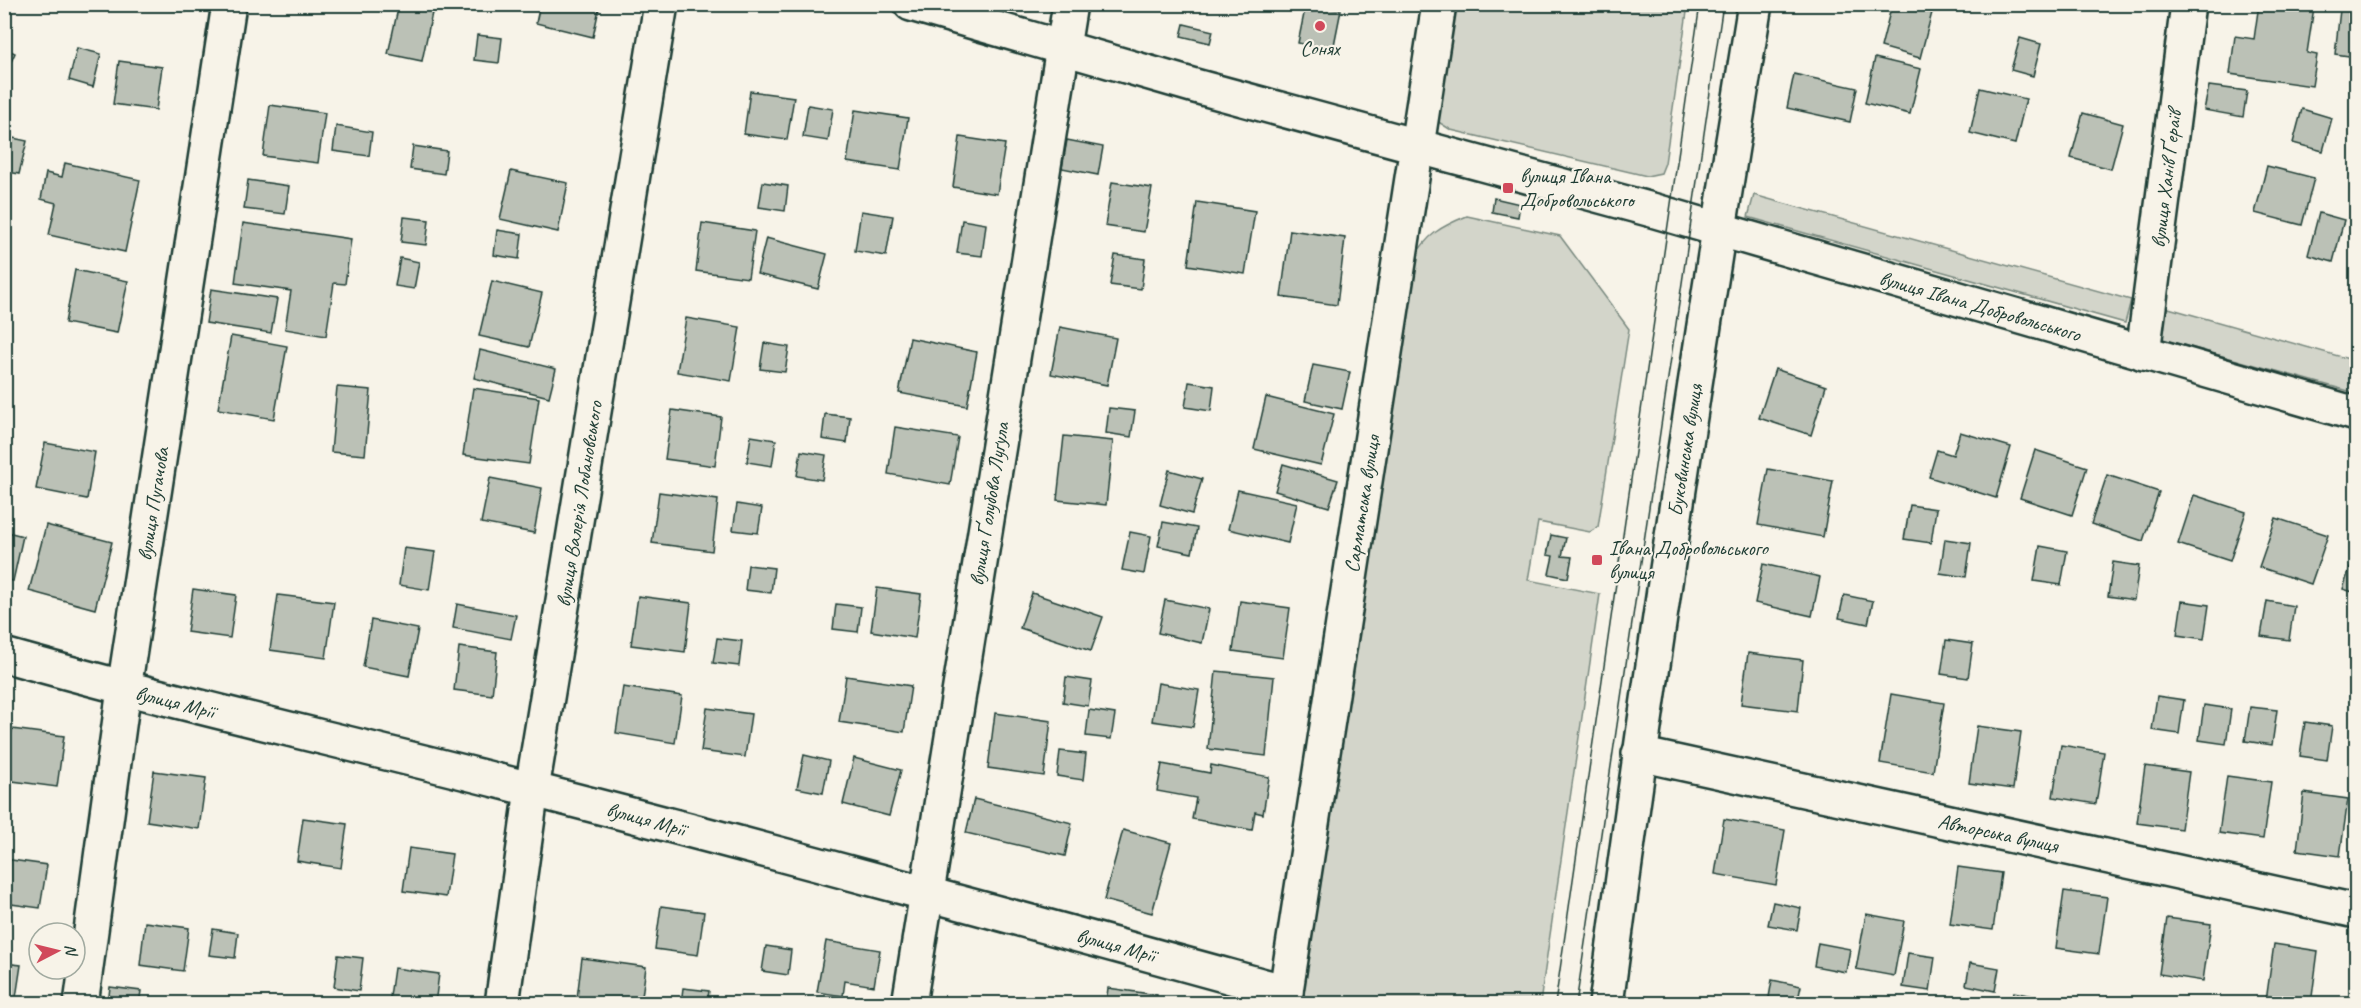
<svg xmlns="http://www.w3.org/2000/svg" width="2361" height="1008" viewBox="0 0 2361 1008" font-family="Caveat,sans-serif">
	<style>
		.green { fill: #d3d5ca; stroke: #79897f; stroke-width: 1.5 }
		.building { fill: #bbc1b6; stroke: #1f3d34; stroke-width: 1.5 }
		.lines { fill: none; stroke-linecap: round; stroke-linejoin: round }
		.minor-casing { stroke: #1f3d34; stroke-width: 38 }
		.minor { stroke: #f7f3e8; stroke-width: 33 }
		.tram { stroke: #1f3d34; stroke-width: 1.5 }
		.poi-dot { fill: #d1495b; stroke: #f7f3e8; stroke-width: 2 }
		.labels { text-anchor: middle; stroke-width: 4.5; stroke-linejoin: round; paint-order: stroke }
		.poi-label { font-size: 21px; fill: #1f3d34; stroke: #f7f3e8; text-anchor: start }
		.street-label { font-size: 21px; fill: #1f3d34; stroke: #f7f3e8 }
	</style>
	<rect width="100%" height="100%" fill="#f7f3e8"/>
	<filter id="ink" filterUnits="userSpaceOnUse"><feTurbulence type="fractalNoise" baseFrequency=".0167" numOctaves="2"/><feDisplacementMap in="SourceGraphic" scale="12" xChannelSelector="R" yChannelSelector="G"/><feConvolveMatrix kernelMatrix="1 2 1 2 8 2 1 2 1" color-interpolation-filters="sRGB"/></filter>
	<g filter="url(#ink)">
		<g class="green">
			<polygon points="1450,5 1688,5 1665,163 1661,173 1647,176 1451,130 1437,121"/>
			<polygon points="1754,195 2131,300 2125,323 1748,217"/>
			<path d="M 1467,216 L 1560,236 L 1629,329 L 1598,527 L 1590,532 L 1538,522 L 1528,580 L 1600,594 L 1540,1003 L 1300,1004 L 1413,259 C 1428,234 1440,227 1467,216 Z"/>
			<polygon points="2165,307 2356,361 2356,393 2157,338"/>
		</g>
		<g class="building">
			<polygon points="150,4 187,4 186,12 150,6"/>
			<polygon points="399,4 420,4 433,8 422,61 388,54"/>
			<polygon points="540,4 600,4 593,37 536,23"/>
			<polygon points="1306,4 1341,10 1333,50 1298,43"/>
			<polygon points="1892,4 1934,5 1920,58 1881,47"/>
			<polygon points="2259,4 2296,4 2314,7 2307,53 2317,55 2312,86 2230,74 2235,36 2254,39"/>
			<polygon points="2340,10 2356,12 2356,57 2335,54"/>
			<polygon points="1184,24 1213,31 1210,43 1181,36"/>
			<polygon points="477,35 502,38 499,63 474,60"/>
			<polygon points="2020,38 2041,44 2033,76 2011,70"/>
			<polygon points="4,48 15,53 8,68 4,67"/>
			<polygon points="77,48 101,54 93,87 69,80"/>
			<polygon points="1875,58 1921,69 1910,114 1865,103"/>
			<polygon points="119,61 162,67 156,110 113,104"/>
			<polygon points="1794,74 1857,88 1850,122 1787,108"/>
			<polygon points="2209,86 2247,91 2243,117 2204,110"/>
			<polygon points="1980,88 2026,99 2015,144 1970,133"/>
			<polygon points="750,91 794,97 787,140 744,134"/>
			<polygon points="270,105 325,113 318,163 263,156"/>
			<polygon points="808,105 833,109 828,141 803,137"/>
			<polygon points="2302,109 2332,118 2323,151 2293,143"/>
			<polygon points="855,110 908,118 900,170 847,162"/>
			<polygon points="2083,113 2123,124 2111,169 2071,158"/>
			<polygon points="336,126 372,132 369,156 333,151"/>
			<polygon points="4,136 27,141 19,174 4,171"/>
			<polygon points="960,137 1005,144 997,194 953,187"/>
			<polygon points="1067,140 1103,147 1098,175 1062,168"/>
			<polygon points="413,146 447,151 444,174 410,169"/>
			<polygon points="65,163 140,180 125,252 49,235 56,203 41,199 46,173 62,177"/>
			<polygon points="2267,166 2314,178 2302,225 2255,213"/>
			<polygon points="511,171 568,183 558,232 500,219"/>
			<polygon points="248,180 289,186 285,214 244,209"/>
			<polygon points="763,182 788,186 785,211 759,207"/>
			<polygon points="1112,182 1152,188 1144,232 1105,226"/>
			<polygon points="1494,198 1520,204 1518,217 1492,212"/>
			<polygon points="1197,202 1255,211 1245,274 1188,265"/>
			<polygon points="861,211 893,216 886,256 855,251"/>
			<polygon points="2319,213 2344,220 2333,262 2308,255"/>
			<polygon points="404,217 429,220 426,245 401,242"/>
			<polygon points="962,220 986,224 982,256 957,253"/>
			<polygon points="243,223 351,239 345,284 334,283 326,336 285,329 291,291 235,283"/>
			<polygon points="702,223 755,231 748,278 696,271"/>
			<polygon points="497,230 522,234 519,259 494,255"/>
			<polygon points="1290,230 1345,238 1337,305 1281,297"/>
			<polygon points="766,238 827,254 818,289 757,274"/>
			<polygon points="1115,255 1145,259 1141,289 1110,285"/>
			<polygon points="400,258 419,262 414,289 395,286"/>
			<polygon points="75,270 128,281 117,333 65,323"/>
			<polygon points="492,281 542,293 529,347 479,336"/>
			<polygon points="211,289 277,299 271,333 206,323"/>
			<polygon points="686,318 740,327 731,381 677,372"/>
			<polygon points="1060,327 1116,338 1107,385 1051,374"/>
			<polygon points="231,336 287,346 274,419 218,409"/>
			<polygon points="910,338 977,352 967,406 899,393"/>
			<polygon points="764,343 789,347 785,372 760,369"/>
			<polygon points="480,350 556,369 549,397 474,378"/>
			<polygon points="1313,365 1350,372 1342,409 1305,401"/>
			<polygon points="1775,369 1826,386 1811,435 1759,418"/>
			<polygon points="1189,382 1214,386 1211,411 1185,407"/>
			<polygon points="337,387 371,390 365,455 331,452"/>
			<polygon points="473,388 539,398 529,464 463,455"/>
			<polygon points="1266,397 1334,414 1321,465 1254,449"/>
			<polygon points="1109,408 1135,411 1131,437 1106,433"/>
			<polygon points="672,410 721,417 715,466 665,459"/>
			<polygon points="825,414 850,417 847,443 822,439"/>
			<polygon points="895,427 958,437 950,485 888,474"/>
			<polygon points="1960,432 2011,447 1996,498 1929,477 1937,450 1953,455"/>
			<polygon points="751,436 776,440 772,466 747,462"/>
			<polygon points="1064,436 1113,441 1106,505 1057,500"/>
			<polygon points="45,443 95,452 87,499 36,489"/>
			<polygon points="2035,450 2087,467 2072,515 2020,498"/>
			<polygon points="801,451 826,455 822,480 797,476"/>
			<polygon points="1283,464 1338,480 1329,507 1275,491"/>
			<polygon points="1768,469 1833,481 1823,537 1758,525"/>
			<polygon points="1169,470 1202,479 1192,514 1160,505"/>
			<polygon points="2107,475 2159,492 2143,541 2091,524"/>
			<polygon points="490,478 542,488 534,533 481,523"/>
			<polygon points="1238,490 1297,503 1288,543 1228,529"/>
			<polygon points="659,492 718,500 712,551 652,543"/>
			<polygon points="2194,495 2246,512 2230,561 2178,544"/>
			<polygon points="737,504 762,508 758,533 733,530"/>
			<polygon points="1910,505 1936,509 1931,543 1904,539"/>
			<polygon points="2276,518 2328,535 2311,584 2259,567"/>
			<polygon points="1163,522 1197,528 1192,553 1158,546"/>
			<polygon points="46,525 112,542 95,609 29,591"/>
			<polygon points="4,531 23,536 13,581 4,579"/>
			<polygon points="1130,532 1151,536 1144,574 1122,570"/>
			<polygon points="1551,535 1566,538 1562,556 1572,557 1568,578 1549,574 1553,556 1547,555"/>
			<polygon points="1945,539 1971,543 1966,577 1940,573"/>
			<polygon points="2040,546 2067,551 2061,585 2034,581"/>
			<polygon points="404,548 435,552 429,590 399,585"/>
			<polygon points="2356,549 2356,593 2343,589"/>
			<polygon points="2113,562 2139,566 2134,600 2108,596"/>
			<polygon points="1763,564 1820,577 1812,616 1755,603"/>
			<polygon points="748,565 774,568 771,593 745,590"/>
			<polygon points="877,588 921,594 915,638 871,631"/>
			<polygon points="193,589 236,595 230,638 187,632"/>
			<polygon points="1032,593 1103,617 1091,651 1020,628"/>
			<polygon points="278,595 334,602 326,658 270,650"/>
			<polygon points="1844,595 1873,601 1868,624 1839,618"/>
			<polygon points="638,596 691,603 685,652 631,645"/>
			<polygon points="1165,600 1209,609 1202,643 1158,633"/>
			<polygon points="1240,601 1290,608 1283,658 1233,651"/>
			<polygon points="2182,601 2209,605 2204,639 2177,635"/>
			<polygon points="2267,601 2294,606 2289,640 2261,636"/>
			<polygon points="457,604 516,615 511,639 453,628"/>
			<polygon points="836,604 861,607 858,632 833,629"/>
			<polygon points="371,620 418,629 409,676 363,667"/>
			<polygon points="717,638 742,641 739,666 713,663"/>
			<polygon points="1946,640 1973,644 1968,678 1941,674"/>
			<polygon points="459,647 497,652 492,695 454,690"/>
			<polygon points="1748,653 1803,660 1798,711 1741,704"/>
			<polygon points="1216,671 1274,677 1266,756 1208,749"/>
			<polygon points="846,676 911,686 904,732 839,722"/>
			<polygon points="1066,677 1092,681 1088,706 1063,702"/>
			<polygon points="1158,683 1199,690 1193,727 1152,721"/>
			<polygon points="623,687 682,696 675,743 616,733"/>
			<polygon points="1891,694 1944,703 1933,772 1880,763"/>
			<polygon points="2157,696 2184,700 2179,734 2152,730"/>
			<polygon points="2204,705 2231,709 2226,744 2199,740"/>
			<polygon points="2250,707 2277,710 2272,745 2245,741"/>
			<polygon points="707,708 751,714 745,757 701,751"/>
			<polygon points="1089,710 1115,714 1111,739 1086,736"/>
			<polygon points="995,713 1051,721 1044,776 988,768"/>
			<polygon points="2305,722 2332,726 2327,760 2300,756"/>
			<polygon points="1977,726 2021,732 2013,789 1969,783"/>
			<polygon points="12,729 64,736 57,787 5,780"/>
			<polygon points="2061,745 2104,752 2096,804 2053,797"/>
			<polygon points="1060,751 1086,754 1083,780 1057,776"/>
			<polygon points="804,755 829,761 823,793 797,788"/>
			<polygon points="854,758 901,770 889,816 843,804"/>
			<polygon points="1162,764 1210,773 1211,765 1269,777 1263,814 1255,812 1252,830 1192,819 1196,798 1157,791"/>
			<polygon points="2145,766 2189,772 2181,829 2137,823"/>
			<polygon points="154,771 206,778 199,829 147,821"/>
			<polygon points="2227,776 2271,782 2263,839 2219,833"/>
			<polygon points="2304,793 2348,799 2340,856 2297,850"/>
			<polygon points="974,799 1072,823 1065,856 966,833"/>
			<polygon points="303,818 347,824 341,868 297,861"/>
			<polygon points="1724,819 1785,830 1776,885 1715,874"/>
			<polygon points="1123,830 1171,843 1152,913 1104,900"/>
			<polygon points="409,848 452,854 446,897 403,891"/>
			<polygon points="4,859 47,865 40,908 4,903"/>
			<polygon points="1958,867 2001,873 1993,930 1950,924"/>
			<polygon points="2064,891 2107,897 2099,954 2056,948"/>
			<polygon points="1773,902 1801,908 1797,930 1768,925"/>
			<polygon points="661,906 704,912 698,955 655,949"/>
			<polygon points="1866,914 1904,921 1894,976 1856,969"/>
			<polygon points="2167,918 2211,924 2203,981 2159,974"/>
			<polygon points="145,922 189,928 183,971 140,965"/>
			<polygon points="213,929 238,933 235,958 209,955"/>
			<polygon points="826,941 880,950 874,986 845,981 843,996 817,992"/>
			<polygon points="1818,943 1850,949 1846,972 1814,966"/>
			<polygon points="2274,944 2318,951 2311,1004 2266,1001"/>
			<polygon points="766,946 791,950 788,975 762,971"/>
			<polygon points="1908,953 1935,957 1930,991 1903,987"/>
			<polygon points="338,955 363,958 359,991 334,987"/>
			<polygon points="582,958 646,967 641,1004 618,1004 577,998"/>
			<polygon points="4,963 21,965 15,1004 4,1004"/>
			<polygon points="1970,963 1999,968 1995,991 1966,985"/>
			<polygon points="394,968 439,974 435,1004 389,1004"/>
			<polygon points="1772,980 1801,986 1797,1004 1768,1003"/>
			<polygon points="110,987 141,991 139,1004 108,1004"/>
			<polygon points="683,988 709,991 707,1004 681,1004"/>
			<polygon points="1108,988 1157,995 1156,1004 1106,1004"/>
			<polygon points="2014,992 2043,998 2042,1004 2012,1004"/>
			<polygon points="737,999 762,1002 762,1004 736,1004"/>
		</g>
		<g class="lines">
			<g class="minor-casing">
				<g id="minor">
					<polyline points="911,4 1195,86 1652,210 2356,414"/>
					<polyline points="2143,353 2188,4"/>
					<path d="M 4,655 C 180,705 357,744 534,790 C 785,854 1035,923 1286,992"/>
					<polyline points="1639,754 2356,911"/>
					<polyline points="81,1004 124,689 229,4"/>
					<polyline points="502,1004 532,789 661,4"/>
					<polyline points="909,1004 1070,4"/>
					<polyline points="1284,1004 1439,4"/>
					<path d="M 1606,1004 C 1650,670 1701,337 1755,4"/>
				</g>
			</g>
			<use href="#minor" class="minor"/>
			<g class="tram">
				<polyline points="1555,1004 1700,4"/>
				<polyline points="1576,1004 1723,4"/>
			</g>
		</g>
	</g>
	<g class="poi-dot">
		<circle cx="1320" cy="26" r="6"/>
		<rect x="1502" y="182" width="12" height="12" rx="3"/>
		<rect x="1591" y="554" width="12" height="12" rx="3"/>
	</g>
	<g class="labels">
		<g class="poi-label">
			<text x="1320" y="55" text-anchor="middle">Сонях</text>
			<text x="1520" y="183">вулиця Івана<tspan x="1520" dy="24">Добровольського</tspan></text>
			<text x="1609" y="555">Івана Добровольського<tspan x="1609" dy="24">вулиця</tspan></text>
		</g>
		<g class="street-label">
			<text transform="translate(2166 179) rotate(-83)" y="7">вулиця Ханів Ґераїв</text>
			<text transform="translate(1980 306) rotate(16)" y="7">вулиця Івана Добровольського</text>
			<text transform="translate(1685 450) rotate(-81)" y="7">Буковинська вулиця</text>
			<text transform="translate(153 504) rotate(-81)" y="7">вулиця Пугачова</text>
			<text transform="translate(579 504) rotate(-81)" y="7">вулиця Валерія Лобановського</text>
			<text transform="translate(989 504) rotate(-81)" y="7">вулиця Ґолубова Луґула</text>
			<text transform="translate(1362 504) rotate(-81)" y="7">Сарматська вулиця</text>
			<text transform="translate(175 702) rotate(14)" y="7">вулиця Мрії</text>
			<text transform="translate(646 819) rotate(15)" y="7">вулиця Мрії</text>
			<text transform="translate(1998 833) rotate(12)" y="7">Авторська вулиця</text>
			<text transform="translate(1116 945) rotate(15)" y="7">вулиця Мрії</text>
		</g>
	</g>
	<rect width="2361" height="1008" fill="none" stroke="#f7f3e8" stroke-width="24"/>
	<rect x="12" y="12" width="2337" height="984" fill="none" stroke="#1f3d34" stroke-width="2" filter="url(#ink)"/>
	<g transform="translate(57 951) rotate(83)"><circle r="28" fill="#f7f3e8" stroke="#a1aaa0" stroke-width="1.5"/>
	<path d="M0-4.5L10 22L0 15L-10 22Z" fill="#d1495b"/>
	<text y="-9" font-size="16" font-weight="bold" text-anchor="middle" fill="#1f3d34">N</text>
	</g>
</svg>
